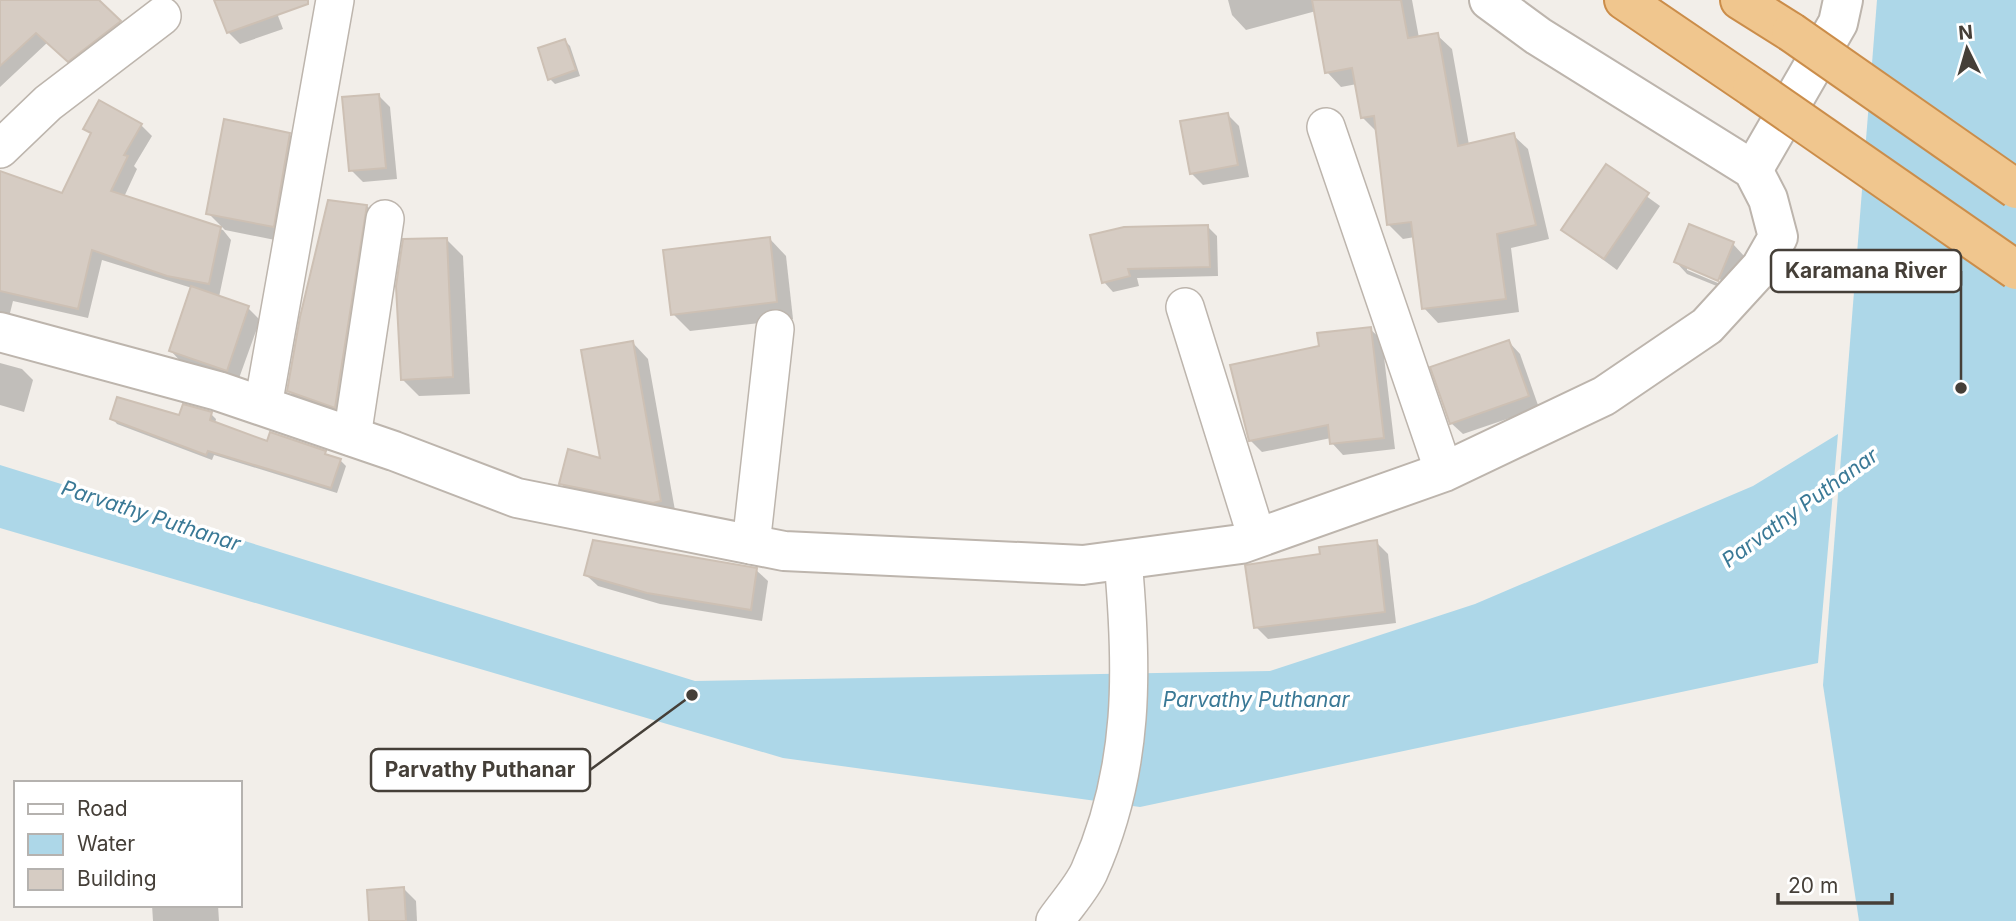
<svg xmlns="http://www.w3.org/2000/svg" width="2016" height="921" viewBox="0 0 2016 921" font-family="Inter,sans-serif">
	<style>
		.water { fill: #add7e8 }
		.shadow { fill: #0003; fill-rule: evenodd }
		.building { fill: #d6ccc3; stroke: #cdc0b4; stroke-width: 2 }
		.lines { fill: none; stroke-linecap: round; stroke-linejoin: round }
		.minor-casing { stroke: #bdb5ad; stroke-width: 40 }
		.tertiary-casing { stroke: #bdb5ad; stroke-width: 42 }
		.trunk-casing { stroke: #cb8d4a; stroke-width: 42 }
		.minor { stroke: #fff; stroke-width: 37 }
		.tertiary { stroke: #fff; stroke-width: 38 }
		.trunk { stroke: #f0c68e; stroke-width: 38 }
		.trunk-bridge-casing { stroke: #cb8d4a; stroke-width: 42; stroke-linecap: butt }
		.trunk-bridge { stroke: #f0c68e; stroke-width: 38 }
		.labels { text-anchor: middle; stroke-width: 7; stroke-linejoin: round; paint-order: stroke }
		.water-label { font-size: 21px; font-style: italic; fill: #3a7996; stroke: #fff }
		.leader { fill: none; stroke: #453f38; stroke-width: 2.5 }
		.callout-dot { fill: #453f38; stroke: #fff; stroke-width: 2.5 }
		.callout { fill: #fff; stroke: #453f38; stroke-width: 2.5 }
		.callout-label { font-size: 21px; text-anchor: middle; font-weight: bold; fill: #453f38 }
	</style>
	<rect width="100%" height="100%" fill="#f2eee9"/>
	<g class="water">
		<polygon points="1877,0 2016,0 2016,921 1859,921 1823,685"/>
		<polygon points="1838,434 1818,663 1140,807 783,758 0,528 0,465 695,681 1270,671 1475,604 1753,486"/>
	</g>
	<g class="shadow">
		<polygon points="0,0 96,0 130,32 80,71 48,42 0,87"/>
		<polygon points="220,0 272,0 283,29 240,44 228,32"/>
		<polygon points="1228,0 1412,0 1419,38 1437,35 1452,49 1469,145 1513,135 1528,149 1549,239 1511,248 1519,312 1438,323 1424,308 1415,237 1403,239 1388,224 1377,132 1362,117 1357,84 1341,87 1327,72 1316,11 1246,30 1232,15"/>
		<polygon points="565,41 570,46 580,76 555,84 550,79"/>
		<polygon points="379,96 390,107 397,179 363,182 351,170"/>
		<polygon points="1228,115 1239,126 1249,177 1203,185 1192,174"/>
		<polygon points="141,125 152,136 134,166 137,169 124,197 223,230 231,240 219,297 248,308 260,320 238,381 182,363 171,351 192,288 102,260 88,318 13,301 8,321 0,325 0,178 63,195 92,134 86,128"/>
		<polygon points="289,134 306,151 290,243 225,230 208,213"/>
		<polygon points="1606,167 1660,206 1617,270 1563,230"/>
		<polygon points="367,206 378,217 346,418 300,402 289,391"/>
		<polygon points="1208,227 1217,236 1218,276 1137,278 1139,286 1113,292 1104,282 1093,236"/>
		<polygon points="769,238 786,256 793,319 690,331 673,314"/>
		<polygon points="446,239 463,256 470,394 419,396 402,379"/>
		<path d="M 1733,244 L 1744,256 L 1729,291 L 1687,274 L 1676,262 ZM 1687,266 L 1726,282 L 1725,286 L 1687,270 Z"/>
		<polygon points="1370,329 1382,340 1395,449 1343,455 1332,443 1331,438 1262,452 1250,440 1320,347"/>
		<polygon points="1509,342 1520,354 1539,408 1463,434 1451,423"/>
		<polygon points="633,343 648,359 676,516 576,499 561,483 602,460"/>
		<polygon points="0,363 22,369 33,380 24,412 0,405"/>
		<polygon points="211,414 216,419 215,424 268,444 340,460 346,466 337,493 214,455 212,460 117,424 112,418"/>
		<polygon points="1376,542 1388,554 1396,623 1268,639 1256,627 1322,556"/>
		<polygon points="756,570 768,581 762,621 660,604 598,586 586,575"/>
		<polygon points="404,889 416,901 417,921 371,921"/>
		<polygon points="152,905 218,905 219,921 153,921"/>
	</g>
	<g class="building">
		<polygon points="0,0 99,0 121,21 68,62 36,33 0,66"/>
		<polygon points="214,0 308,0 308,4 227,33"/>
		<polygon points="1312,0 1401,0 1408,38 1438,33 1458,146 1514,133 1536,225 1497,234 1506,299 1422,309 1411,222 1387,225 1374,116 1361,118 1352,68 1325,73"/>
		<polygon points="565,39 576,70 548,80 538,48"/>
		<polygon points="379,94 386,168 349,171 342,97"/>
		<polygon points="99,100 142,124 124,155 128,156 111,191 221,227 209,284 167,276 92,250 78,309 0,291 0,171 62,193 91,133 83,129"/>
		<polygon points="1228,113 1238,165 1190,174 1180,121"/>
		<polygon points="224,119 290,133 274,227 206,214"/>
		<polygon points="1606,164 1649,193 1604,259 1561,230"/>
		<polygon points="328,200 367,205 335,408 287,391 300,317"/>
		<polygon points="1689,224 1734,242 1718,281 1674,262"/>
		<polygon points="1208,225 1210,267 1128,269 1130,276 1102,283 1090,235 1124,227"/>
		<polygon points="770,237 777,302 671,315 663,250"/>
		<polygon points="447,238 453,377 401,380 396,286 403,239"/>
		<polygon points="191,286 249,306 227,371 169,351"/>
		<polygon points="1371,327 1384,438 1330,444 1328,425 1249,441 1230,365 1319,346 1317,333"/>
		<polygon points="1509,340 1529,396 1450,424 1430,367"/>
		<polygon points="633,341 661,501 653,503 559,484 568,449 600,458 581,350"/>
		<polygon points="117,397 179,415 183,404 212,412 210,420 267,441 270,432 326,451 325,454 341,459 331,488 208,451 206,455 110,419"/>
		<polygon points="593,540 757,568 751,610 647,593 584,575"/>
		<polygon points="1377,540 1385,612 1254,628 1245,565 1320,554 1319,547"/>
		<polygon points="404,887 406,921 369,921 367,890"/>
	</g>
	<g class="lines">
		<g class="minor-casing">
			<g id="minor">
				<polyline points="1326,127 1444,472"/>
				<polyline points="0,149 48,103 162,16"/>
				<polyline points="1185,307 1257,538"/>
				<polyline points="263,406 335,0"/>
				<polyline points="352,437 385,219"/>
				<polyline points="751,545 775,329"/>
				<path d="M 1055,921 C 1066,905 1081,889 1089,872 C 1135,769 1133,669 1123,560"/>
			</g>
		</g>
		<g class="tertiary-casing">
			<g id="tertiary">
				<polyline points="1753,170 1838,23 1843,0"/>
				<polyline points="0,332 218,391 394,451 517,498 784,551 1083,565 1241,544 1444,472 1604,396 1707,326 1761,267 1778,237 1768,199 1753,170 1538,36 1489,0"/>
			</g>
		</g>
		<g class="trunk-casing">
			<g id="trunk">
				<polyline points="1624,0 1752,87"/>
				<polyline points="1740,0 1791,32"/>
			</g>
		</g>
		<use href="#minor" class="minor"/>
		<use href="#tertiary" class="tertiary"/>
		<use href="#trunk" class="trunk"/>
		<g class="trunk-bridge-casing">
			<g id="trunk-bridge">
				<polyline points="1791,32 2016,189"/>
				<polyline points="1752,87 2016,270"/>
			</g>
		</g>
		<use href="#trunk-bridge" class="trunk-bridge"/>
	</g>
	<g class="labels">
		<g class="water-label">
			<text transform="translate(1800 508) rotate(-36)" y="7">Parvathy Puthanar</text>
			<text transform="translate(151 516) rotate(18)" y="7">Parvathy Puthanar</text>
			<text x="1256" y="707">Parvathy Puthanar</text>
		</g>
	</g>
	<path class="leader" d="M1961 388L1961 271M692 695L590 770"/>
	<g class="callout-dot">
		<circle cx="1961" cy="388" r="7"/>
		<circle cx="692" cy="695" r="7"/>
	</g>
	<g class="callout">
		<rect x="1771" y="250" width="190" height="42" rx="7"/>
		<rect x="371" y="749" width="219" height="42" rx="7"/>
	</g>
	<g class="callout-label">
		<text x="1866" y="278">Karamana River</text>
		<text x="480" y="777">Parvathy Puthanar</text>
	</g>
	<rect x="14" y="781" width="228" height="126" fill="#ffffff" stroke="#b5b2af" stroke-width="2"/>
	<rect x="28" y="804" width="35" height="10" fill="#ffffff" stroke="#b5b2af" stroke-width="2"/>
	<text x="77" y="816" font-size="21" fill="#453f38">Road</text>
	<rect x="28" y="834" width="35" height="21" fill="#add7e8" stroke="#b5b2af" stroke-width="2"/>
	<text x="77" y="851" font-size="21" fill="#453f38">Water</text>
	<rect x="28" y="869" width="35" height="21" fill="#d6ccc3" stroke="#b5b2af" stroke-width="2"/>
	<text x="77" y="886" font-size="21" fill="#453f38">Building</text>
	<g transform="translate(1967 49) rotate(355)" stroke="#ffffff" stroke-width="5" paint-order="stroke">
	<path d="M0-5L12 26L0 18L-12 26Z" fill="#453f38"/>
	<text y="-10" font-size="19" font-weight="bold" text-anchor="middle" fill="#453f38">N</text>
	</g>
	<path d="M1778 893v10h114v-10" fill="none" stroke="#453f38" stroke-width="3.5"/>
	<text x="1788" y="893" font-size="21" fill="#453f38" stroke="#ffffff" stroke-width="5" paint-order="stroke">20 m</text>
</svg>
